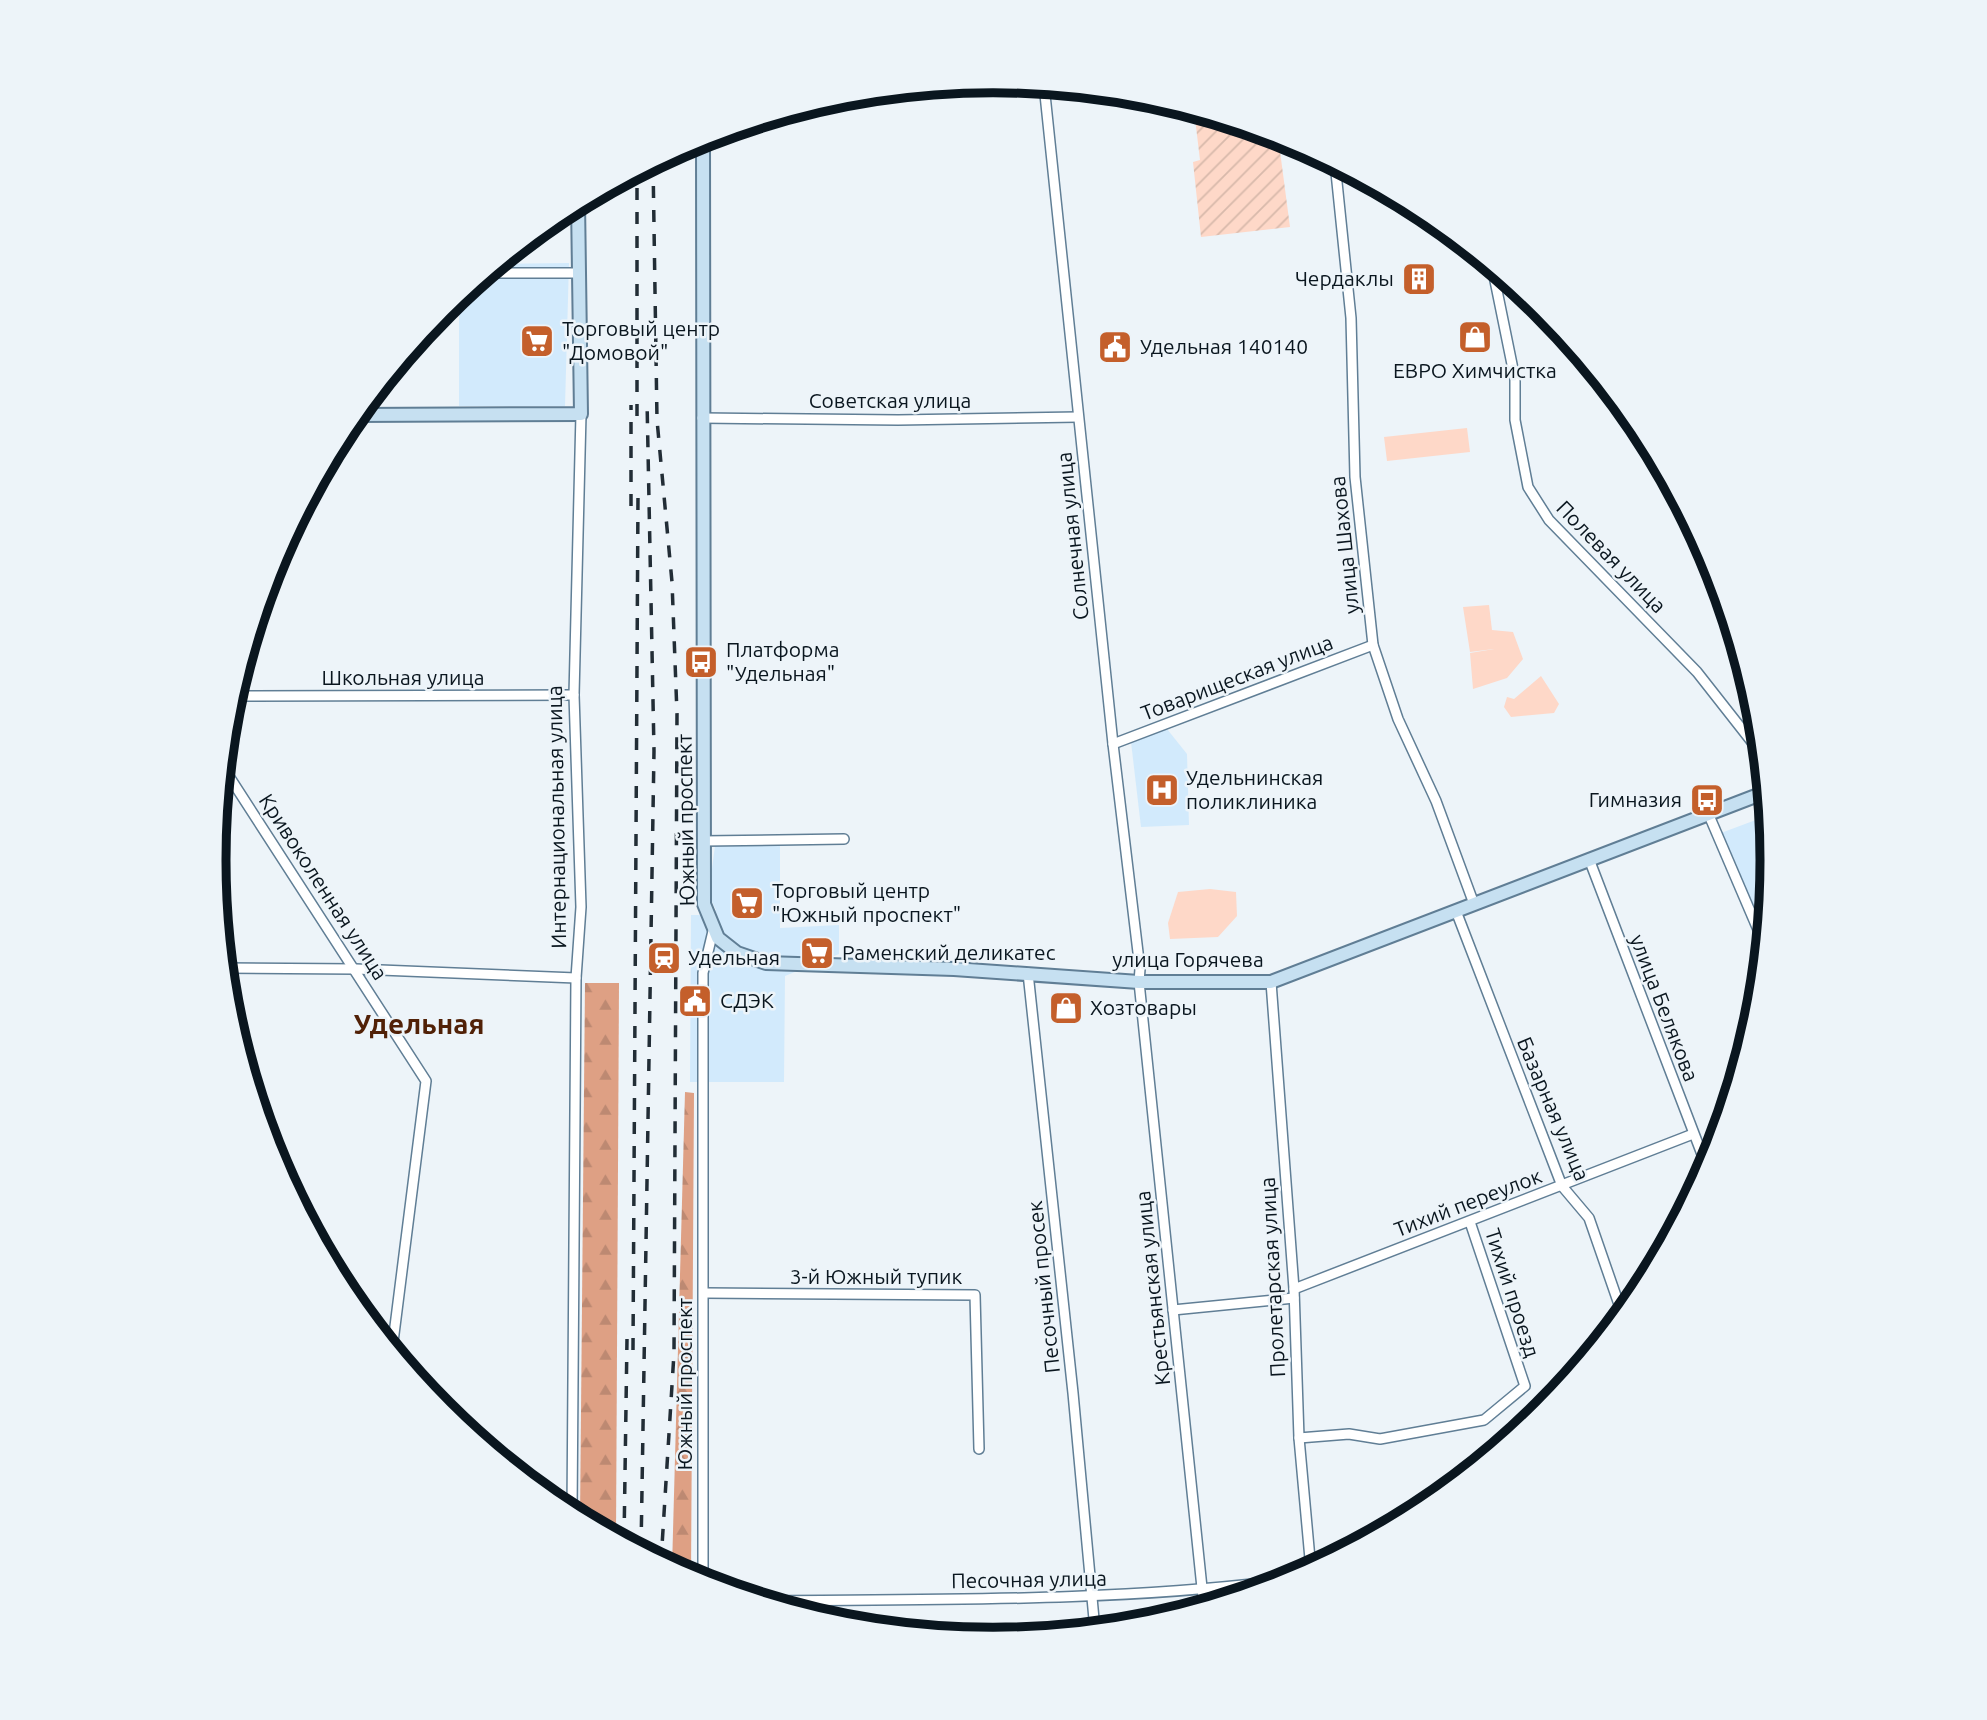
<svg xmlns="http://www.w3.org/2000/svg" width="1987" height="1720" viewBox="0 0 1987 1720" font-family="Ubuntu,sans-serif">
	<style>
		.built { fill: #d2eafc }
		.green { fill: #fed8c8 }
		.forest { fill: url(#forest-firs) }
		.garden { fill: url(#garden-furrows) }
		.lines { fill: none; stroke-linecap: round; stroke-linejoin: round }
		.minor-casing { stroke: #607e95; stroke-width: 12 }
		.secondary-casing { stroke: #607e95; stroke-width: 16 }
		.minor { stroke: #fff; stroke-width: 9 }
		.secondary { stroke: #c6e0f1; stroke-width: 12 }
		.rail { stroke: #222d36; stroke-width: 3.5; stroke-dasharray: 12 12; stroke-linecap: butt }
		.labels { text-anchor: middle; stroke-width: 5; stroke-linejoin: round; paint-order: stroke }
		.poi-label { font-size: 21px; fill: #0a161f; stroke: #edf4f9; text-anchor: start }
		.street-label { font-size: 21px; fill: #0a161f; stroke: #edf4f9 }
		.district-label { font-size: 28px; font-weight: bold; fill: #512107; stroke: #edf4f9 }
		.rim { fill: none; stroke: #0a161f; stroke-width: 9 }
	</style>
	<defs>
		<pattern id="forest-firs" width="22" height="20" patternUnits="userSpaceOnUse" patternTransform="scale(1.75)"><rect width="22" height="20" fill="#dea084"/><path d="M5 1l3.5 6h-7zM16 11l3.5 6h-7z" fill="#bd8972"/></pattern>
		<pattern id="garden-furrows" width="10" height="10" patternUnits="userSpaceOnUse" patternTransform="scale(1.75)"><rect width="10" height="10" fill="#fed8c8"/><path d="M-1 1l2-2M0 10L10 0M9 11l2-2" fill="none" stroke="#d8b9ab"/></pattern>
	</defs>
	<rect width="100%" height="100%" fill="#edf4f9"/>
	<g class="built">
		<polygon points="569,263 565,406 459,406 459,295 497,264"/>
		<polygon points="1167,729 1187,754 1189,825 1141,827 1131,742"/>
		<polygon points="1769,815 1773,860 1766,933 1721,833"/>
		<polygon points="780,844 780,928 839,925 839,954 785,976 784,1082 690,1082 691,915 705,915 716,910 711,900 710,883 715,846"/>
	</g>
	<g class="green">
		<polygon points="1467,428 1470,452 1387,461 1384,437"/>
		<polygon points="1489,605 1492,630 1513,632 1523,659 1507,678 1473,689 1470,653 1494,649 1470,652 1463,607"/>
		<polygon points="1541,676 1559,704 1554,713 1511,717 1504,707 1507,697 1514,699"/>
		<polygon points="1210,889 1236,892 1237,916 1218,937 1170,939 1168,923 1178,892"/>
	</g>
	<g class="forest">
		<polygon points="585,983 619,983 616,1538 580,1519"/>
		<polygon points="685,1092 694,1093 691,1578 672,1568"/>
	</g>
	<polygon class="garden" points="1194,110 1278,136 1290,227 1201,237 1193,162 1200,160"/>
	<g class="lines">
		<g class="minor-casing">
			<g id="minor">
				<polyline points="1044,85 1113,744 1140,969 1139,982 1204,1607"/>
				<polyline points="1335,163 1351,318 1355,477 1373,645 1398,719 1436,801 1474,904"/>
				<polyline points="1492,266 1515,379 1515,420 1528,487 1549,520 1697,672 1763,756"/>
				<polyline points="486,273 579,273"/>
				<polyline points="702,418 898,420 1078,417"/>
				<polyline points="233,696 574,695"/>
				<polyline points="1113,744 1373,645"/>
				<polyline points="223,767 426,1081 392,1350"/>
				<polyline points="1708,813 1765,946"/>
				<polyline points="703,841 844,839"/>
				<polyline points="1589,859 1708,1170"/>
				<polyline points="1456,911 1562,1186 1589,1218 1623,1316"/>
				<polyline points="225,968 356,969 576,978"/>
				<polyline points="1028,973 1073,1393 1095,1630"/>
				<polyline points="1271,982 1294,1289 1299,1438 1311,1570"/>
				<polyline points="1294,1289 1693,1134"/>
				<polyline points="705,1293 975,1295 979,1449"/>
				<polyline points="1173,1310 1294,1298"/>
				<polyline points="1299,1438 1349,1434 1380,1439 1484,1420 1525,1386 1470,1222"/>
				<polyline points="572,1514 576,978 581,907 574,695 581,414"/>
				<polyline points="703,1583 703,973 713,931"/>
				<path d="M 763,1601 C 941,1599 1118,1602 1295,1579"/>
			</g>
		</g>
		<g class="secondary-casing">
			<g id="secondary">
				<polyline points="703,138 704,904 718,938 737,953 766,963 954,969 1139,982 1271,982 1766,792"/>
				<polyline points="355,415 581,414 578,202"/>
			</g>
		</g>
		<use href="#minor" class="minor"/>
		<use href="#secondary" class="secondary"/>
		<g class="rail">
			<polyline points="653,162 657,420 672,582 677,714 674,1353 661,1562"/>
			<polyline points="637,416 637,171"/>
			<polyline points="631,506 631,405"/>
			<polyline points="633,1350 638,496"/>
			<polyline points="624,1542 627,1339"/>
			<polyline points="641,1551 654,751 647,400"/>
		</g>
	</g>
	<defs>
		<g id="building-square" transform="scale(1.75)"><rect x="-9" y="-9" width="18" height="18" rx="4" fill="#c45f2b" stroke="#edf4f9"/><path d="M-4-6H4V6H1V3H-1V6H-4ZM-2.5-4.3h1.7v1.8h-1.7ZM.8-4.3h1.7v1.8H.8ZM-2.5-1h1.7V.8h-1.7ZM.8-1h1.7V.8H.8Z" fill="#fff"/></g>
		<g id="shop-square" transform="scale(1.75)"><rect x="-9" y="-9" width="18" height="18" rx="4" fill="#c45f2b" stroke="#edf4f9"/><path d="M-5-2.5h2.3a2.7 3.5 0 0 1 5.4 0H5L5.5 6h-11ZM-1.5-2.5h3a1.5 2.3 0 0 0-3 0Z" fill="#fff"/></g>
		<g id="supermarket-square" transform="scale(1.75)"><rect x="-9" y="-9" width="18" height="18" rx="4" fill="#c45f2b" stroke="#edf4f9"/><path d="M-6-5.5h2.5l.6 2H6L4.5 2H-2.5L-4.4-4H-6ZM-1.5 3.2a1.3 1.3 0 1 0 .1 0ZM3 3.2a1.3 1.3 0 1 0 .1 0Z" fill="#fff"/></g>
		<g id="civic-square" transform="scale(1.75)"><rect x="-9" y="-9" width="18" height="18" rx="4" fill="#c45f2b" stroke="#edf4f9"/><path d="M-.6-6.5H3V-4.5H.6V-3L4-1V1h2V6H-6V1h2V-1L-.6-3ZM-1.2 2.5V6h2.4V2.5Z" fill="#fff"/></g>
		<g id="bus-square" transform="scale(1.75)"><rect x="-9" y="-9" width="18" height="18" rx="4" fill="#c45f2b" stroke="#edf4f9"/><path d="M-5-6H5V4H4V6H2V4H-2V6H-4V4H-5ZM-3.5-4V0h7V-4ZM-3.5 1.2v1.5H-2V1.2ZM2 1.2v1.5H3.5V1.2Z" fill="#fff"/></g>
		<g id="hospital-square" transform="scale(1.75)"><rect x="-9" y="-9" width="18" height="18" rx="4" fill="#c45f2b" stroke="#edf4f9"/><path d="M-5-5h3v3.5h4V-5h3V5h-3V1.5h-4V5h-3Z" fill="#fff"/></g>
		<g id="station-square" transform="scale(1.75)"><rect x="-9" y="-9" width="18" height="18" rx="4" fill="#c45f2b" stroke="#edf4f9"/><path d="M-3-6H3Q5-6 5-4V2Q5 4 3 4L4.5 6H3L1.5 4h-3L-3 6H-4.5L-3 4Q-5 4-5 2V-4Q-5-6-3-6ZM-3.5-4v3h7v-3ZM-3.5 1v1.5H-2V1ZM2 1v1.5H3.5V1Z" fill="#fff"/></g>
	</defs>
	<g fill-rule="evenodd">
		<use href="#building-square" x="1419" y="279"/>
		<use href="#shop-square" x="1475" y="337"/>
		<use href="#supermarket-square" x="537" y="341"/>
		<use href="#civic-square" x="1115" y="347"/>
		<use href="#bus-square" x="701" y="662"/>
		<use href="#hospital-square" x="1162" y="790"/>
		<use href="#bus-square" x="1707" y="800"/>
		<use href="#supermarket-square" x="747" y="903"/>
		<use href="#supermarket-square" x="817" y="953"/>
		<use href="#station-square" x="664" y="958"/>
		<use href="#civic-square" x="695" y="1001"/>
		<use href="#shop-square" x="1066" y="1008"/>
	</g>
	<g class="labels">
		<g class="poi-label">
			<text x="1394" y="286" text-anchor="end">Чердаклы</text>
			<text x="562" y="336">Торговый центр<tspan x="562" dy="24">"Домовой"</tspan></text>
			<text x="1140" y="354">Удельная 140140</text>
			<text x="1475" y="378" text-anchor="middle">ЕВРО Химчистка</text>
			<text x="726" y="657">Платформа<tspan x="726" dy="24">"Удельная"</tspan></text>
			<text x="1186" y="785">Удельнинская<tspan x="1186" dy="24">поликлиника</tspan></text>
			<text x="1682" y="807" text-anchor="end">Гимназия</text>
			<text x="772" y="898">Торговый центр<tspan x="772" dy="24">"Южный проспект"</tspan></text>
			<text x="842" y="960">Раменский деликатес</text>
			<text x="688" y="965">Удельная</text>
			<text x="720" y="1008">СДЭК</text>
			<text x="1090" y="1015">Хозтовары</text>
		</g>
		<g class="street-label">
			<text x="890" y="408">Советская улица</text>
			<text transform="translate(1073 536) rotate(-96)" y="7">Солнечная улица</text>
			<text transform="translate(1345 545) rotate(-96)" y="7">улица Шахова</text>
			<text transform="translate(1611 557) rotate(46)" y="7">Полевая улица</text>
			<text x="403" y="685">Школьная улица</text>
			<text transform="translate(1237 678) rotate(-21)" y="7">Товарищеская улица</text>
			<text transform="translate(557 817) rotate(-91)" y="7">Интернациональная улица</text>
			<text transform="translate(686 820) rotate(-91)" y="7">Южный проспект</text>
			<text transform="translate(323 887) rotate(57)" y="7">Кривоколенная улица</text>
			<text x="1188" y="967">улица Горячева</text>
			<text transform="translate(1664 1008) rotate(69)" y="7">улица Белякова</text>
			<text transform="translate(1553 1109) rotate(67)" y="7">Базарная улица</text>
			<text transform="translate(1468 1203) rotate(-21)" y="7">Тихий переулок</text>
			<text x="876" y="1284">3-й Южный тупик</text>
			<text transform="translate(1273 1277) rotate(-93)" y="7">Пролетарская улица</text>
			<text transform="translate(1044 1287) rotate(-96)" y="7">Песочный просек</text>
			<text transform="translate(1153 1288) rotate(-96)" y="7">Крестьянская улица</text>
			<text transform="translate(1512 1293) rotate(72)" y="7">Тихий проезд</text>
			<text transform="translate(685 1384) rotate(-90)" y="7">Южный проспект</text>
			<text transform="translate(1029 1580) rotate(-1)" y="7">Песочная улица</text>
		</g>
		<g class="district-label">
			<text x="419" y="1034">Удельная</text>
		</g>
	</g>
	<path d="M0 0H1987V1720H0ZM226 860a767 767 0 1 1 1534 0a767 767 0 1 1-1534 0Z" fill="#edf4f9" fill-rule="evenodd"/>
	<path class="rim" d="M226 860a767 767 0 1 1 1534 0a767 767 0 1 1-1534 0Z"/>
</svg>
